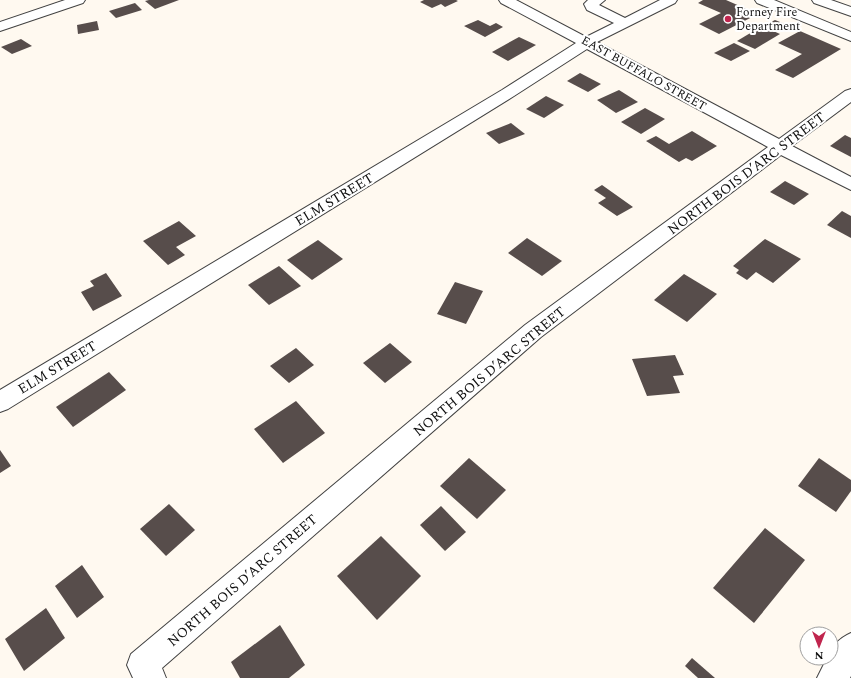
<svg xmlns="http://www.w3.org/2000/svg" width="851" height="678" viewBox="0 0 851 678" font-family="Spectral,serif">
	<style>
		.building { fill: #574d4b }
		.lines { fill: none; stroke-linecap: round; stroke-linejoin: round }
		.minor-casing { stroke: #424242; stroke-width: 2 }
		.minor { fill: #fff; fill-rule: evenodd }
		.poi-dot { fill: #c0254e; stroke: #fff; stroke-width: 1.5 }
		.labels { text-anchor: middle; stroke-width: 4; stroke-linejoin: round; paint-order: stroke }
		.far-poi-label { font-size: 12px; fill: #0f0f0f; stroke: #fff; text-anchor: start }
		.far-street-label { font-size: 12px; fill: #0f0f0f; stroke: #fff }
		.street-label { font-size: 14px; fill: #0f0f0f; stroke: #fff }
	</style>
	<rect width="100%" height="100%" fill="#fff9f0"/>
	<g class="building">
		<polygon points="149,0 179,0 155,9 145,1"/>
		<polygon points="424,0 456,0 458,1 445,7 441,4 432,8 420,2"/>
		<polygon points="703,0 726,0 758,14 719,34 699,24 721,13 698,3"/>
		<polygon points="135,3 142,10 116,18 109,11"/>
		<polygon points="478,20 490,26 496,23 503,27 485,37 464,26"/>
		<polygon points="775,20 790,26 781,32 765,25"/>
		<polygon points="97,21 99,30 78,34 77,25"/>
		<polygon points="762,26 780,34 755,49 737,41"/>
		<polygon points="800,31 841,49 793,78 775,70 802,54 778,43"/>
		<polygon points="519,37 536,45 508,61 492,52"/>
		<polygon points="21,39 32,46 12,54 1,47"/>
		<polygon points="734,43 750,51 731,61 714,53"/>
		<polygon points="580,73 601,84 588,92 567,81"/>
		<polygon points="619,90 638,102 616,113 597,100"/>
		<polygon points="546,96 564,105 544,118 526,109"/>
		<polygon points="645,108 665,119 641,134 621,122"/>
		<polygon points="511,123 525,134 499,144 486,133"/>
		<polygon points="692,131 717,146 692,161 686,158 679,162 646,141 656,136 669,144"/>
		<polygon points="845,135 851,138 851,157 830,146"/>
		<polygon points="785,181 809,194 794,205 770,192"/>
		<polygon points="602,185 633,207 617,216 598,203 606,198 594,190"/>
		<polygon points="842,211 851,216 851,238 827,225"/>
		<polygon points="179,221 196,236 176,247 185,255 168,265 143,241"/>
		<polygon points="527,238 562,261 542,276 508,253"/>
		<polygon points="765,239 801,259 773,283 756,272 747,280 736,273 739,270 733,266"/>
		<polygon points="318,240 343,259 312,280 287,260"/>
		<polygon points="279,266 301,286 269,305 248,285"/>
		<polygon points="106,273 122,296 93,311 81,292 94,286 90,281"/>
		<polygon points="684,274 717,294 687,322 654,300"/>
		<polygon points="455,282 483,291 466,324 437,314"/>
		<polygon points="390,343 412,362 385,383 363,363"/>
		<polygon points="296,348 314,365 289,383 270,366"/>
		<polygon points="675,355 684,375 673,376 680,393 647,396 632,359"/>
		<polygon points="109,372 126,390 73,427 56,407"/>
		<polygon points="296,401 325,433 283,463 254,429"/>
		<polygon points="0,450 11,466 0,473"/>
		<polygon points="469,458 506,490 477,519 440,486"/>
		<polygon points="819,458 851,480 851,491 836,512 798,486"/>
		<polygon points="169,504 195,530 166,556 140,529"/>
		<polygon points="441,506 466,532 445,551 420,525"/>
		<polygon points="765,528 805,560 754,623 713,588"/>
		<polygon points="381,536 421,576 377,620 337,576"/>
		<polygon points="82,565 104,597 77,618 55,586"/>
		<polygon points="46,608 65,638 24,671 5,639"/>
		<polygon points="280,625 305,665 289,678 240,678 231,662"/>
		<polygon points="692,658 715,678 698,678 685,666"/>
	</g>
	<g class="lines">
		<g class="minor-casing">
			<g id="minor">
				<polygon points="65,0 85,0 83,3 0,31 0,22"/>
				<polygon points="499,0 516,0 586,37 614,23 587,10 584,4 588,0 605,0 599,5 625,18 660,0 677,0 675,3 597,42 779,139 845,91 851,89 851,102 792,146 851,177 851,190 781,155 541,337 162,668 166,678 133,678 127,665 131,654 525,325 768,147 587,49 514,96 8,409 0,412 0,390 502,90 576,43 501,3"/>
				<polygon points="755,0 774,0 851,32 851,41 757,3"/>
				<polygon points="812,0 831,0 851,7 851,16 814,3"/>
				<path d="M 851,633 L 851,676 L 850,678 L 817,678 L 827,658 L 831,658 C 831,645 840,638 851,633 Z"/>
			</g>
		</g>
		<use href="#minor" class="minor"/>
	</g>
	<circle class="poi-dot" cx="728" cy="19" r="4"/>
	<g class="labels">
		<g class="far-poi-label">
			<text x="736" y="16">Forney Fire<tspan x="736" dy="14">Department</tspan></text>
		</g>
		<g class="far-street-label">
			<text transform="translate(644 73) rotate(29)" y="4">EAST BUFFALO STREET</text>
		</g>
		<g class="street-label">
			<text transform="translate(746 173) rotate(-37)" y="5">NORTH BOIS D’ARC STREET</text>
			<text transform="translate(334 199) rotate(-31)" y="5">ELM STREET</text>
			<text transform="translate(57 367) rotate(-31)" y="5">ELM STREET</text>
			<text transform="translate(489 371) rotate(-40)" y="5">NORTH BOIS D’ARC STREET</text>
			<text transform="translate(242 580) rotate(-41)" y="5">NORTH BOIS D’ARC STREET</text>
		</g>
	</g>
	<g transform="translate(819 646) rotate(180)"><circle r="19" fill="#ffffff" stroke="#9f9f9f"/>
	<path d="M0-3L7 15L0 10L-7 15Z" fill="#c0254e"/>
	<text y="-6" font-size="11" font-weight="bold" text-anchor="middle" fill="#0f0f0f">N</text>
	</g>
</svg>
